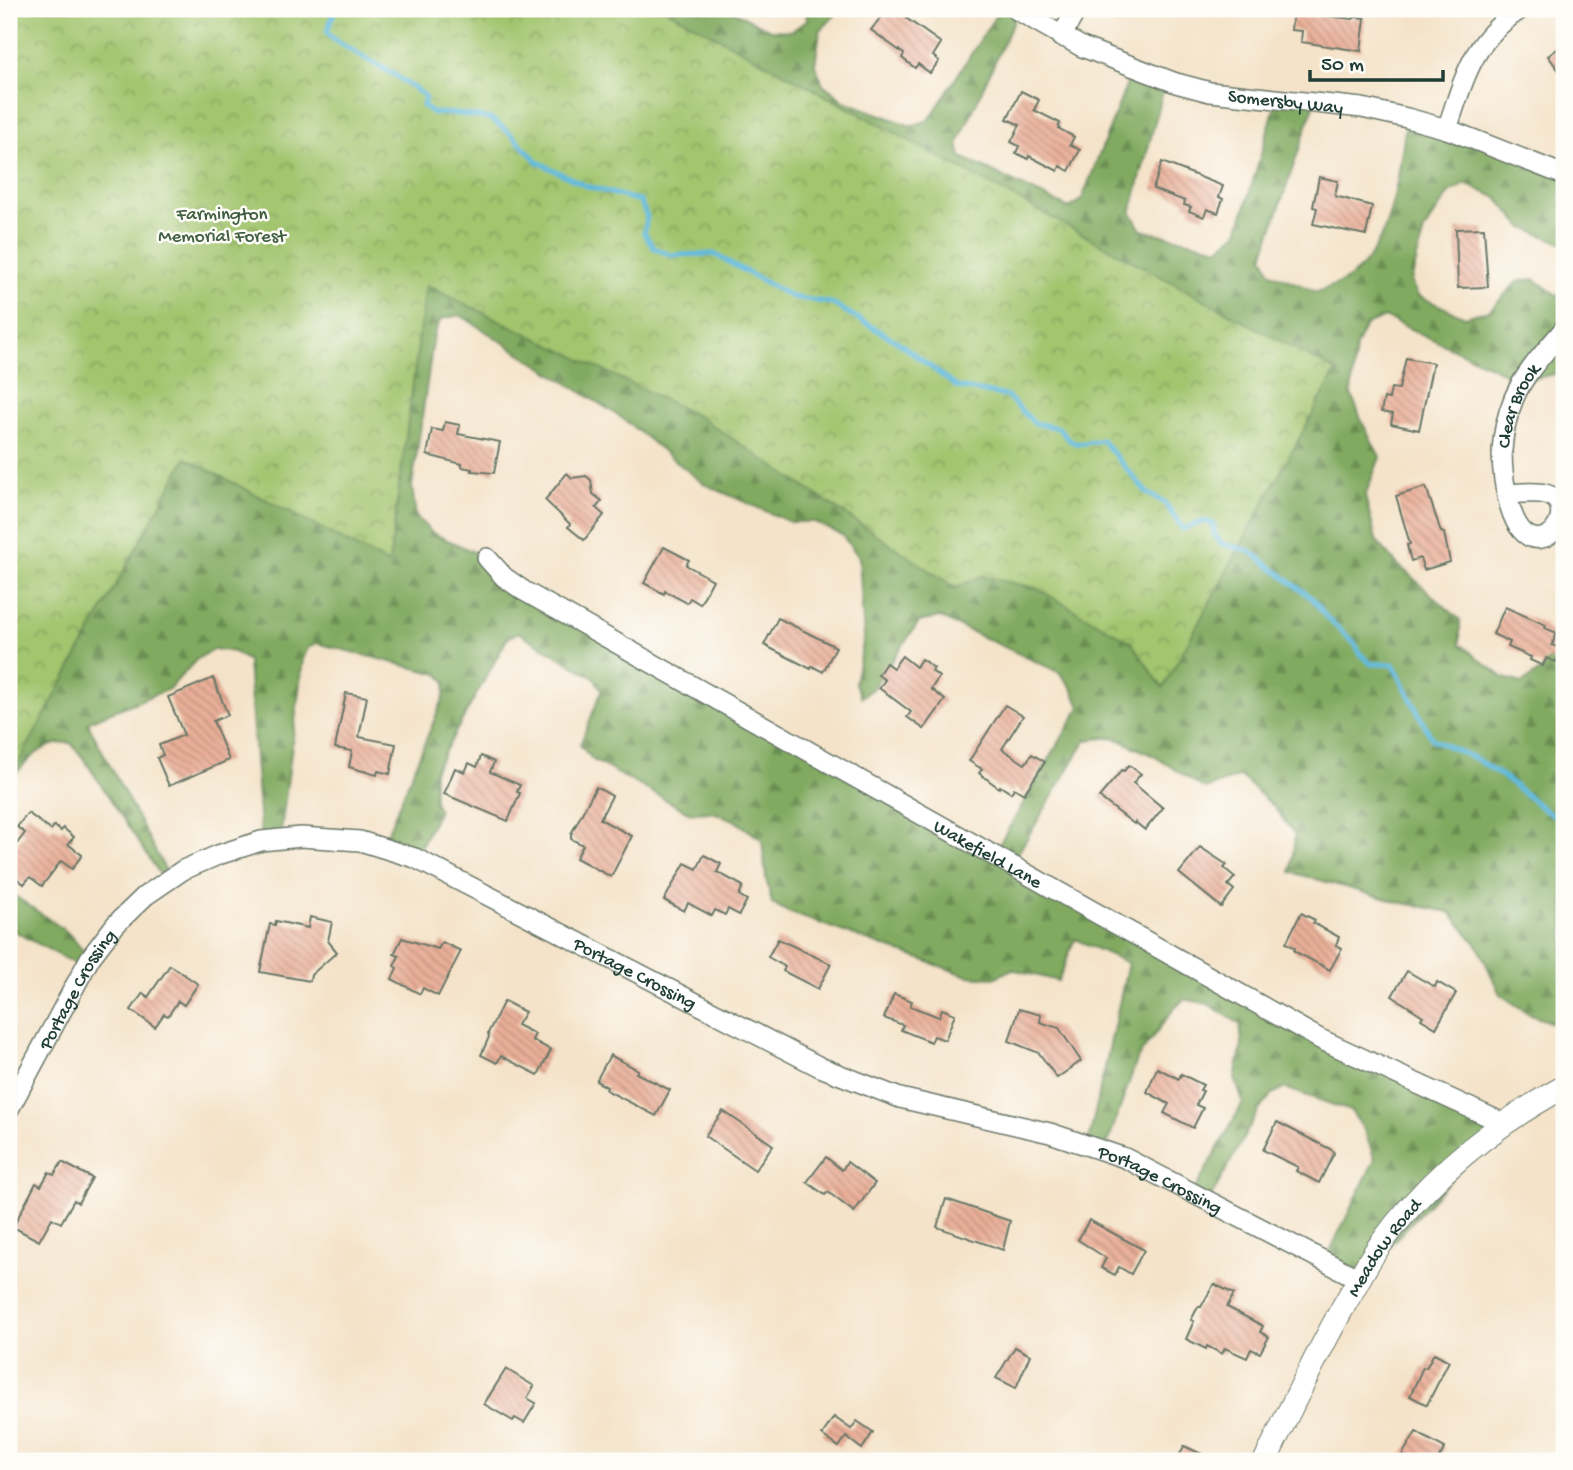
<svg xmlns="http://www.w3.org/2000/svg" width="1573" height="1470" viewBox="0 0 1573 1470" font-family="'Gochi Hand',sans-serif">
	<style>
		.forest { fill: url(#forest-firs); stroke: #50744a; stroke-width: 2; fill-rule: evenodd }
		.park { fill: url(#park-crowns); stroke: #608151; stroke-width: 2 }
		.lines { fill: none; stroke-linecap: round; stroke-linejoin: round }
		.stream { stroke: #5fb9dd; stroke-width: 5 }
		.building { fill: url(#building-back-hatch) }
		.minor-casing { stroke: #6a7768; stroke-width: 22 }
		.tertiary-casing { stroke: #6a7768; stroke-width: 25 }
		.minor { stroke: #fff; stroke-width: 19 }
		.tertiary { stroke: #fff; stroke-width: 23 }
		.labels { text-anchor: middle; stroke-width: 5; stroke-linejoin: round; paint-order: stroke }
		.street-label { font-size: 19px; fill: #1f3d34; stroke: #fdfcf7 }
		.park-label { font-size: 19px; fill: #405f42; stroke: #fdfcf7 }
	</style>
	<defs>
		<pattern id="forest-firs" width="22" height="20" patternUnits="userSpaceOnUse" patternTransform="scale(1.75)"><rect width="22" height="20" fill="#81aa61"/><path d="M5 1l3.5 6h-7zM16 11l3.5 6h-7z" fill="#698c51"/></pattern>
		<pattern id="park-crowns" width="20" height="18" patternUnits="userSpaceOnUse" patternTransform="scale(1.75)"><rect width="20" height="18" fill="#a2c56e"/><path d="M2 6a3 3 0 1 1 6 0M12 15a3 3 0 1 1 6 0" fill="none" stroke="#83a15b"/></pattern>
		<pattern id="building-back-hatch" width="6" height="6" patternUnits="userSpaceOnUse" patternTransform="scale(1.75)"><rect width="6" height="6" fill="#eaaf98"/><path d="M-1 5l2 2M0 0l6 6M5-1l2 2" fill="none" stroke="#bd907d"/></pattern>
	</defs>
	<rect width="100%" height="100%" fill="#fdfcf7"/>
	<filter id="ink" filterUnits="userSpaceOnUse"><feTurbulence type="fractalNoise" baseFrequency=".0143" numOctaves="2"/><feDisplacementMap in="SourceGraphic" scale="14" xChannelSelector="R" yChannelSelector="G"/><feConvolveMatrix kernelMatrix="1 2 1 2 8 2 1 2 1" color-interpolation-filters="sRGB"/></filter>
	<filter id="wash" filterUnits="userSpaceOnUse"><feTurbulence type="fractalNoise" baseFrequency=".00686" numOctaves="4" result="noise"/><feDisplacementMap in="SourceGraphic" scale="28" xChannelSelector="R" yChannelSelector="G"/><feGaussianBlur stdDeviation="1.57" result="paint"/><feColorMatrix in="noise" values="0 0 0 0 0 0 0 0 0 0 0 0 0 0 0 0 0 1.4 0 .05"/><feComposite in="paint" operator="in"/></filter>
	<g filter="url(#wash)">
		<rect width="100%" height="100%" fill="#f4e3c9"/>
		<g class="forest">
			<path d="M 9,9 L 729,9 L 770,30 L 792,31 L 807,20 L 806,9 L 841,9 L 820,31 L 815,64 L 823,84 L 844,101 L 911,126 L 929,120 L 1000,9 L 1018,11 L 958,143 L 961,157 L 1069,208 L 1082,199 L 1133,68 L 1166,80 L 1131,213 L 1141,230 L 1219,248 L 1238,232 L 1277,99 L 1315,102 L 1263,256 L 1271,273 L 1317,292 C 1326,288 1339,285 1347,279 C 1395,247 1398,170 1407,118 L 1564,175 L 1564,244 L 1522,227 L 1496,197 L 1465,184 L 1449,193 L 1424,230 L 1411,282 L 1418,296 L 1465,317 L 1490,310 L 1517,282 L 1534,279 L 1564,300 L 1564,372 L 1522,381 L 1385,317 L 1366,325 L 1356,346 L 1351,393 L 1362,422 L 1380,457 L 1365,496 L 1376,540 L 1395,562 L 1460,620 L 1460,644 L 1504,678 L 1522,683 L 1542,670 L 1564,635 L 1564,1027 L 1531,1015 L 1500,994 L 1478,946 L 1450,912 L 1398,902 L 1291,872 L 1295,835 L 1272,805 L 1240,776 L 1205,789 L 1154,756 L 1113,737 L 1086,740 L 1011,865 L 1320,1039 L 1503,1123 L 1359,1279 L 1325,1261 L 1375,1159 L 1364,1130 L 1351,1111 L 1285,1088 L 1272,1094 L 1257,1113 L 1209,1201 L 1193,1193 L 1243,1103 L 1235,1078 L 1242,1044 L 1240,1024 L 1208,1004 L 1184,999 L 1173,1010 L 1138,1057 L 1105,1151 L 1088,1144 L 1128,963 L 1075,939 L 1058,981 L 1012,969 L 994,978 L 968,976 L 788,912 L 772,903 L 766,878 L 762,840 L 734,820 L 713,812 L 690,813 L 593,760 L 580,745 L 602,690 L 594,678 L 518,632 L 507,639 L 434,771 L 434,802 L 439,810 L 415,858 L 381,848 L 444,697 L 446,682 L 438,674 L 317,643 L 308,648 L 303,659 L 280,839 L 261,841 L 248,661 L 234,652 L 215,649 L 197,659 L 169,689 L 91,720 L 88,724 L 170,879 L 165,882 L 84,759 L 71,743 C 43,740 25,762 9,782 ZM 460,315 L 622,418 L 704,484 L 790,522 L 815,522 L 842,535 L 859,557 L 864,638 L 855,683 L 861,697 L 873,688 L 919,622 L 939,617 L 1059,672 L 1072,688 L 1080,707 L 993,855 L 504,577 L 487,558 L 432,533 L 416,517 L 412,486 L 434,334 L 441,319 Z"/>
			<polygon points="9,892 66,931 90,958 84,969 9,928"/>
		</g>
		<polygon class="park" points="9,9 665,9 1336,371 1163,688 1131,642 1036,588 981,576 956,588 698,416 426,285 389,564 186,458 9,780"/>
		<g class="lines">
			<path class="stream" d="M 334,13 L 327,31 L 334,40 L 393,74 L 425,96 L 423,106 L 433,113 L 459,114 L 491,119 L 510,133 L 538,162 L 586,186 L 640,201 L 647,217 L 644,233 L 654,248 L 671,255 L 714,254 L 792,297 L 831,303 L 898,342 L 957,387 L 1007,396 L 1034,423 L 1059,428 C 1072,449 1080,444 1102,440 L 1147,493 L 1164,502 L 1183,529 L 1205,521 L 1213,524 L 1215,536 L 1222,544 L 1250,551 L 1313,599 L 1326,617 L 1355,644 L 1360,653 L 1371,664 L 1393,664 L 1432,739 L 1476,759 L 1505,778 L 1546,811 L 1564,820"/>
		</g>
		<g id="blocks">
			<g class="building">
				<polygon points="887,9 901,9 909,15 906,18 941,43 933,56 939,61 930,73 918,64 915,68 902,58 904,54 871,30"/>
				<polygon points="1293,12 1353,19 1355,17 1365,18 1361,51 1301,42 1302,31 1291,30"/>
				<polygon points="1564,44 1564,77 1548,56"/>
				<polygon points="1021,91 1039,100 1034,110 1060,123 1058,128 1074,137 1070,145 1080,150 1069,171 1060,166 1058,171 1029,156 1028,159 1016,153 1019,146 1011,142 1020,125 1007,119"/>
				<polygon points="1162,162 1223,186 1219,197 1223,199 1218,213 1207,209 1204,217 1189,211 1191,207 1184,205 1185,201 1153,189"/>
				<polygon points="1319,177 1338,181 1335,196 1372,206 1366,235 1313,224 1317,208 1313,207"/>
				<polygon points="1484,228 1488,287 1458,288 1456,229"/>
				<polygon points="1406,358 1433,363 1419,430 1391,424 1393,414 1381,412 1384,398 1389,399 1391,388 1399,389"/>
				<polygon points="445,422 460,425 458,434 500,442 494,473 471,471 472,469 462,467 462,464 427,455 432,429 443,431"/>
				<polygon points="567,473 572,478 586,476 591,480 593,494 602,501 596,508 604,515 584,540 568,527 570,524 545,500"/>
				<polygon points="1426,487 1441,532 1444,533 1450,562 1424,570 1420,558 1411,561 1407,545 1410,544 1396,496"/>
				<polygon points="664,547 689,560 686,565 713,580 700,604 690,598 687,603 665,591 664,594 644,583"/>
				<polygon points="1505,607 1546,625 1545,628 1557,633 1552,645 1562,649 1556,662 1546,658 1543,666 1530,660 1531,657 1508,647 1510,642 1493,634"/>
				<polygon points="778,618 836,647 823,672 812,666 811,669 764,645"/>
				<polygon points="902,656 916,667 921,659 934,668 932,671 939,677 931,689 945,700 924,729 907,717 911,712 879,688 885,680 878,675 886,663 893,668"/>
				<polygon points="213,678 228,715 213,721 229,760 169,786 157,758 163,755 159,745 184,735 168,697"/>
				<polygon points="346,693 367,697 359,737 396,744 390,774 378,771 377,775 349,767 352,751 335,748"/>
				<polygon points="1005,705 1023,716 1002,749 1025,764 1032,754 1045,762 1024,794 1014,788 1011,793 1000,786 999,788 979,773 982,769 969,761"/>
				<polygon points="481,756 494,762 490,772 520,785 517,792 520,793 508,821 444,794 455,768 465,772 469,763 477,767"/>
				<polygon points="1129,765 1141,774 1133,783 1163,808 1145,830 1135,822 1134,824 1099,797 1122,770 1124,771"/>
				<polygon points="596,787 612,796 600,819 632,836 611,877 576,858 583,845 571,839 571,834"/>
				<polygon points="28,813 51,830 54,826 61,831 63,828 74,837 68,844 82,855 72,869 61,861 42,886 30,877 24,884 9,872 9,854 25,833 17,827"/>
				<polygon points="1200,847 1227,865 1224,868 1235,877 1228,885 1234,890 1221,907 1179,873"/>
				<polygon points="704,855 721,864 717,872 743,886 739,895 747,900 739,915 728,909 725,915 715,910 712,916 688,903 684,911 664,900 685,863 697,869"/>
				<polygon points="1301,913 1315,920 1313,923 1339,937 1336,945 1342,948 1330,970 1294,951 1295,948 1286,943"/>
				<polygon points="310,917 332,922 328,941 337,952 311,975 310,981 260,972 270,924 275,925 276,921 308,928"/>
				<polygon points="402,938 438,949 442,942 461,951 438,996 423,988 420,994 392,979 397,968 394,966 399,956 394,954"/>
				<polygon points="778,939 831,964 818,989 783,971 785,967 768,957"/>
				<polygon points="170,965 198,984 184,1005 178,1001 168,1016 164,1014 155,1027 131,1010 143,993 148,997"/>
				<polygon points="1407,971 1435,987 1437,982 1456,993 1436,1028 1421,1019 1423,1016 1392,996"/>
				<polygon points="894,994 912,1001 910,1006 939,1017 942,1009 955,1014 945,1040 934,1036 931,1042 901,1030 903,1025 884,1018"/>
				<polygon points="504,1001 525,1012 517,1025 535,1034 532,1040 551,1050 538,1075 501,1056 497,1063 481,1055 489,1037 488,1033"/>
				<polygon points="1019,1009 1041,1015 1040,1022 1059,1028 1081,1061 1057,1078 1039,1053 1009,1041"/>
				<polygon points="610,1055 638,1070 636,1073 670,1090 656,1116 606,1090 607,1087 596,1081"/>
				<polygon points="1157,1068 1179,1079 1181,1074 1203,1085 1200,1090 1203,1091 1196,1105 1203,1108 1193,1128 1164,1113 1169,1104 1147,1092"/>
				<polygon points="723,1111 773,1145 755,1170 705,1136"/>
				<polygon points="1277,1122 1332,1150 1334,1153 1319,1183 1296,1171 1298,1167 1263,1150"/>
				<polygon points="826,1157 842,1170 847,1162 875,1183 854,1212 828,1192 825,1195 807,1182"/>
				<polygon points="62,1162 92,1178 78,1203 74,1200 61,1223 52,1218 39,1241 13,1227 36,1183 41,1186 49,1172 54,1175"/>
				<polygon points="946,1199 1010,1221 1003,1250 937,1227"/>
				<polygon points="1089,1220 1144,1250 1131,1274 1119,1267 1115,1275 1101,1268 1106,1258 1078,1240"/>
				<polygon points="1214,1284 1234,1294 1227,1307 1263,1326 1260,1332 1269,1337 1260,1353 1251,1349 1247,1358 1225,1348 1222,1354 1207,1346 1206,1349 1186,1339 1194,1321 1191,1320 1198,1307 1201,1307"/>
				<polygon points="1015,1347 1030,1355 1016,1388 996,1378"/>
				<polygon points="1434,1353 1449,1361 1427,1405 1410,1396 1423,1367 1426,1368"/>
				<polygon points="506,1369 534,1386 527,1398 536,1403 524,1423 515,1418 513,1421 484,1404"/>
				<polygon points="834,1417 851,1429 857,1421 873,1432 862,1449 846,1437 839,1447 822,1435"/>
				<polygon points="1416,1432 1445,1448 1437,1461 1413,1461 1402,1455"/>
				<polygon points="1184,1446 1217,1461 1177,1461"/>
			</g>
		</g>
	</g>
	<g filter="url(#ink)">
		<use href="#blocks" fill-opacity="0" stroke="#6a7768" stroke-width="2"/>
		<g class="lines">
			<g class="minor-casing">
				<g id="minor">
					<path id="s1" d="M 1015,9 L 1082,47 L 1176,83 L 1210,92 L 1362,108 L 1407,118 L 1447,129 L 1564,175"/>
					<polyline points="1061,37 1077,9"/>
					<path d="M 1447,129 C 1465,77 1472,40 1521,9"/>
					<path id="s2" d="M 1508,494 C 1528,493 1566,486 1560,519 C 1558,528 1551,536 1542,538 C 1509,545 1502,474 1502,451 C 1503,433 1507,415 1514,398 C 1525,372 1546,351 1564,329"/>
					<path id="s3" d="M 487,558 L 504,577 L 524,591 L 1320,1039 L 1503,1123"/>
					<path id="s4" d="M 9,1109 L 90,958 L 116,924 L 145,896 L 183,870 L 218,855 L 261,841 L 301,837 L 360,841 L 415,858 L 820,1067 L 900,1098 L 1050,1133 L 1125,1158 L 1359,1279"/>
				</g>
			</g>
			<g class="tertiary-casing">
				<g id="tertiary">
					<path id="s5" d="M 1265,1461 C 1291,1407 1317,1353 1347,1300 C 1358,1282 1367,1262 1380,1245 C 1428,1178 1492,1126 1564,1087"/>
				</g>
			</g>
			<use href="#minor" class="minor"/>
			<use href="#tertiary" class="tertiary"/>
		</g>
	</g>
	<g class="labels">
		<g class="street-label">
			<text dy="7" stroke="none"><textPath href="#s1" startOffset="289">Somersby Way</textPath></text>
			<text dy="7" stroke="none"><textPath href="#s2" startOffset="252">Clear Brook</textPath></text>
			<text dy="7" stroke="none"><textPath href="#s3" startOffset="583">Wakefield Lane</textPath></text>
			<text dy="7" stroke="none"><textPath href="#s4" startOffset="789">Portage Crossing</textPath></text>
			<text dy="7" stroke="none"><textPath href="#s4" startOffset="138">Portage Crossing</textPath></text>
			<text dy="7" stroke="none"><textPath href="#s4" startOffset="1356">Portage Crossing</textPath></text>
			<text dy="7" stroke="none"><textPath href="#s5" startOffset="245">Meadow Road</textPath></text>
		</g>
		<g class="park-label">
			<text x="222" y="219">Farmington<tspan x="222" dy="22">Memorial Forest</tspan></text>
		</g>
	</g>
	<rect width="1573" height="1470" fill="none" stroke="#fdfcf7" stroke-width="35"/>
	<path d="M1310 70v10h133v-10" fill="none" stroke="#1f3d34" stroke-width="3.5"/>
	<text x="1321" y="70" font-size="21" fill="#1f3d34" stroke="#fdfcf7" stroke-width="5" paint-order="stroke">50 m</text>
</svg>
